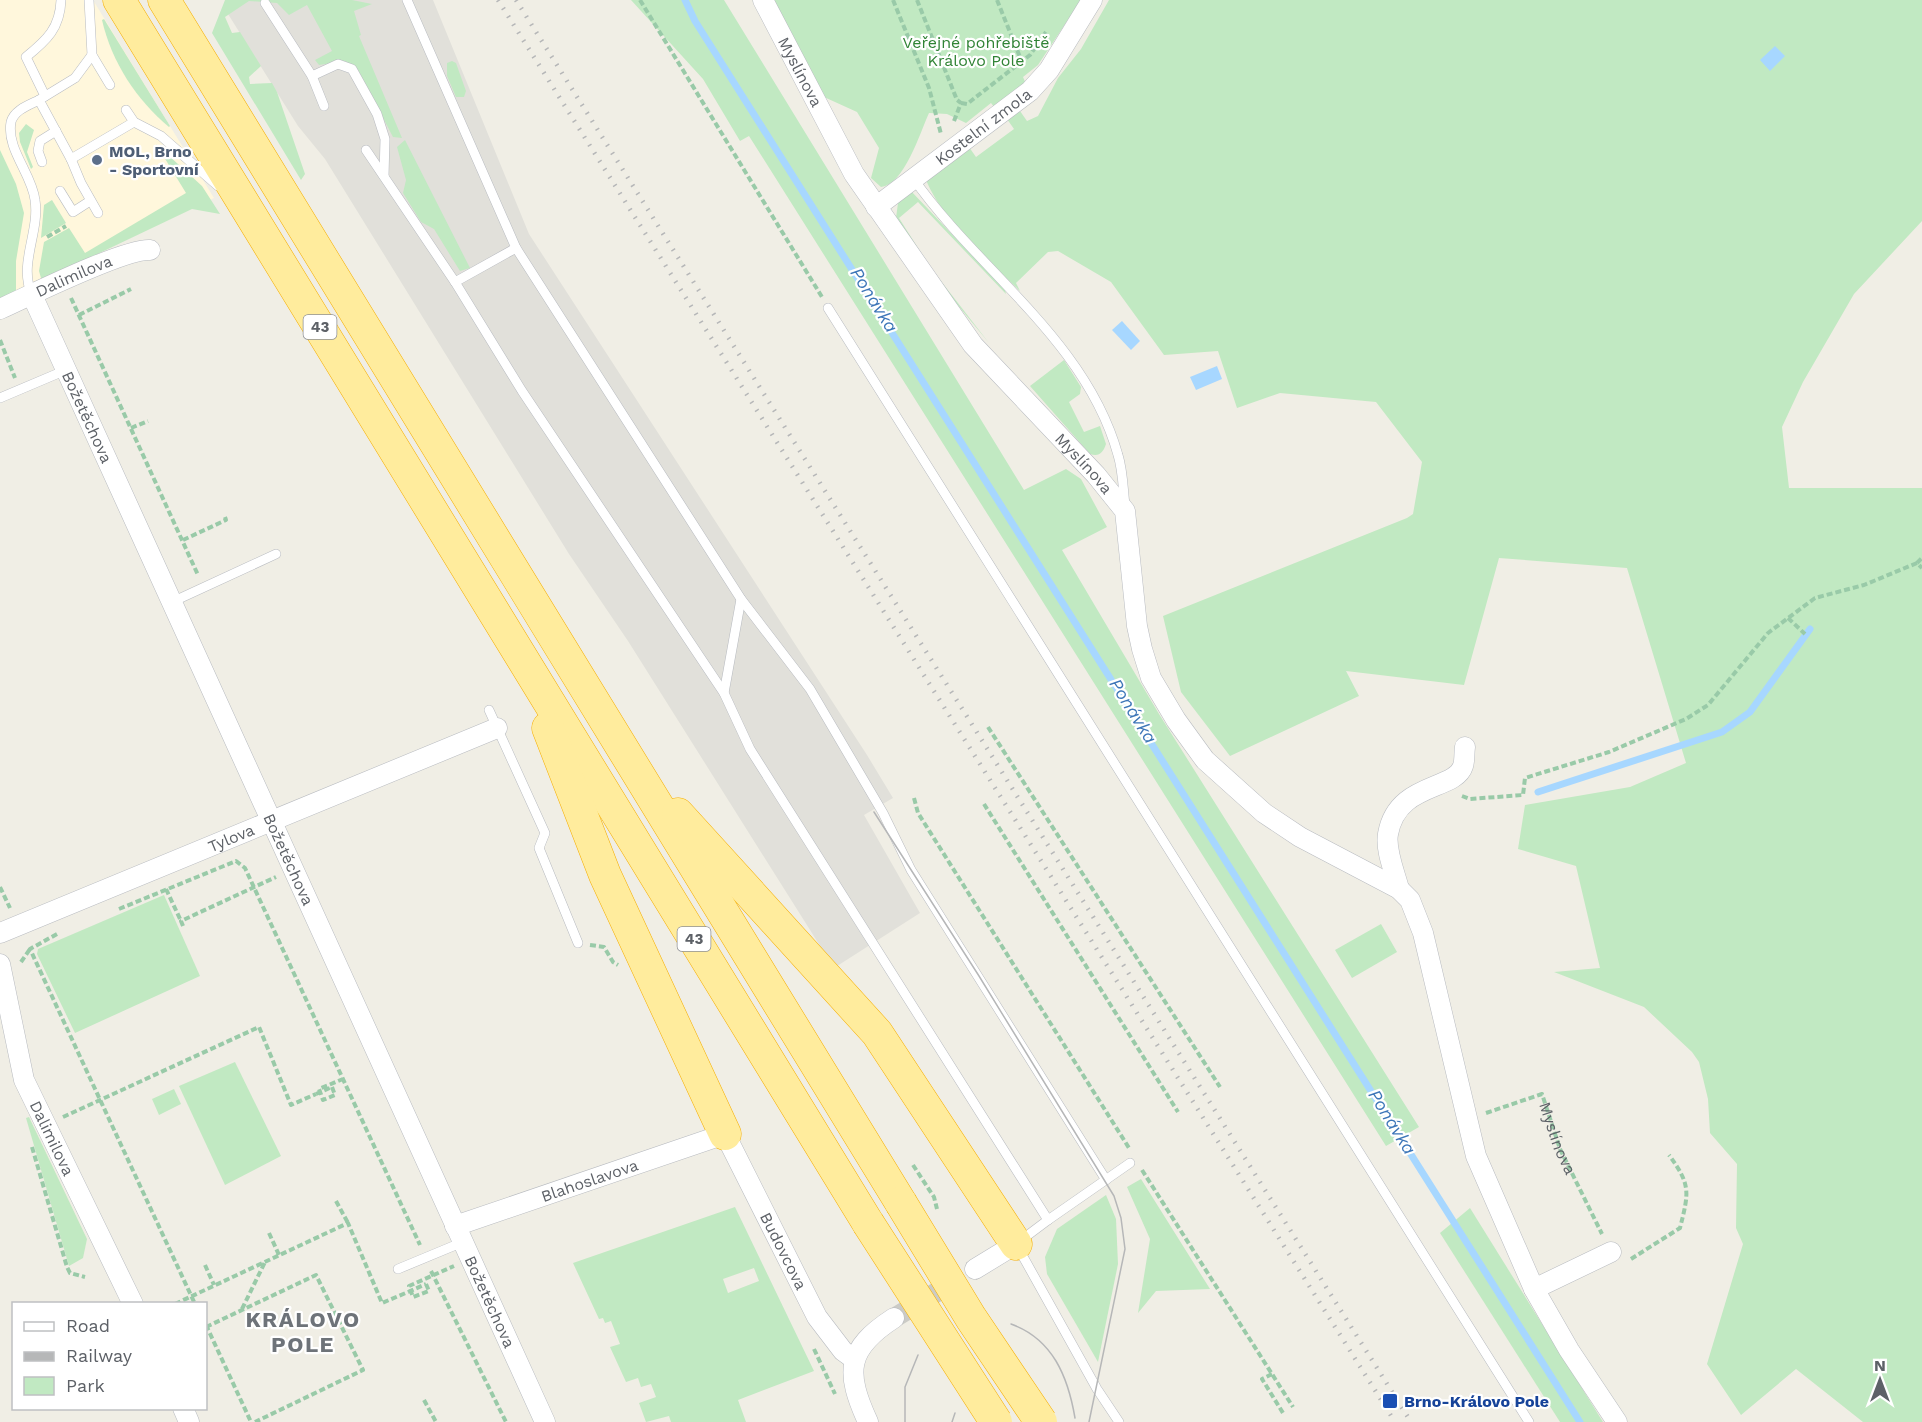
<svg xmlns="http://www.w3.org/2000/svg" width="1922" height="1422" viewBox="0 0 1922 1422" font-family="'Work Sans',sans-serif">
	<style>
		.commercial { fill: #fff7dc }
		.industrial { fill: #e1e0da }
		.green { fill: #c1e9c2; fill-rule: evenodd }
		.water { fill: #a7d7ff }
		.lines { fill: none; stroke-linecap: round; stroke-linejoin: round }
		.stream { stroke: #a7d7ff; stroke-width: 7 }
		.minor-tunnel { stroke: #cbcbc6; stroke-width: 20; stroke-dasharray: 20 10; stroke-linecap: butt }
		.service-casing { stroke: #b8bbc0; stroke-width: 10 }
		.minor-casing { stroke: #b8bbc0; stroke-width: 21 }
		.trunk-casing { stroke: #f6ae00; stroke-width: 33 }
		.path { stroke: #99caa8; stroke-width: 4; stroke-dasharray: 6 3; stroke-linecap: butt }
		.service { stroke: #fff; stroke-width: 9 }
		.minor { stroke: #fff; stroke-width: 20 }
		.trunk { stroke: #ffec9d; stroke-width: 32 }
		.tram { stroke: #b6b7b8; stroke-width: 1.5 }
		.rail { stroke: #b6b7b8; stroke-width: 4.5; stroke-dasharray: 1.5 8; stroke-linecap: butt }
		.trunk-bridge-casing { stroke: #f6ae00; stroke-width: 33; stroke-linecap: butt }
		.path-bridge { stroke: #99caa8; stroke-width: 4; stroke-dasharray: 6 3; stroke-linecap: butt }
		.trunk-bridge { stroke: #ffec9d; stroke-width: 32 }
		.service-dot { fill: #5c6f8a; stroke: #fff; stroke-width: 2 }
		.transit-dot { fill: #1a4fb4; stroke: #fff; stroke-width: 2 }
		.labels { text-anchor: middle; stroke-width: 4.5; stroke-linejoin: round; paint-order: stroke }
		.shield { fill: #fff; stroke: #8e9095; stroke-width: 1.5 }
		.shield-label { font-size: 15px; font-weight: bold; fill: #5d6167 }
		.park-label { font-size: 16px; fill: #308335; stroke: #fff }
		.street-label { font-size: 16px; fill: #5d6167; stroke: #fff }
		.service-label { font-size: 16px; font-weight: bold; fill: #4e5e75; stroke: #fff; text-anchor: start }
		.transit-label { font-size: 16px; font-weight: bold; fill: #164399; stroke: #fff; text-anchor: start }
		.water-label { font-size: 18px; font-style: italic; fill: #3d76b8; stroke: #fff }
		.district-label { font-size: 22px; font-weight: bold; letter-spacing: 1.5px; fill: #6e7379; stroke: #fff }
	</style>
	<rect width="100%" height="100%" fill="#f0eee5"/>
	<polygon class="commercial" points="0,0 93,0 214,198 0,300"/>
	<polygon class="industrial" points="231,0 433,0 529,234 867,755 893,798 864,815 920,913 834,968 628,641 569,554 325,159 298,126 228,14"/>
	<g class="green">
		<polygon points="225,0 352,0 372,4 354,11 361,35 359,36 402,138 393,137 358,70 345,61 319,65 315,60 332,51 307,5 289,15 277,3 249,1 225,17 232,33 240,32 261,66 249,77 250,84 272,83 277,92 305,174 301,180 212,33"/>
		<polygon points="631,0 724,0 1024,490 1066,469 1081,479 1107,527 1062,550 1159,714 1419,1127 1386,1146 749,136 740,141 703,79"/>
		<path d="M 772,0 L 1081,0 L 1038,65 L 1023,77 L 1026,84 L 995,108 L 991,103 L 966,123 L 947,114 L 929,113 C 920,133 904,185 881,187 L 871,178 L 879,148 L 857,112 L 824,97 Z"/>
		<path d="M 1109,0 L 1922,0 L 1922,221 L 1854,294 L 1803,382 L 1782,427 L 1789,488 L 1922,488 L 1922,1422 L 1863,1422 L 1796,1369 L 1741,1415 L 1707,1364 L 1743,1244 L 1736,1228 L 1737,1164 L 1710,1133 L 1708,1099 L 1699,1062 L 1692,1052 L 1644,1007 L 1554,972 L 1600,968 L 1576,866 L 1518,849 L 1525,805 L 1630,787 L 1686,763 L 1627,568 L 1499,558 L 1464,685 L 1346,671 L 1359,696 L 1230,756 L 1181,692 L 1163,616 L 1407,518 L 1413,514 L 1422,462 L 1376,402 L 1280,393 L 1237,408 L 1218,351 L 1164,355 L 1111,282 L 1058,251 L 1048,252 L 1016,283 L 1020,291 C 985,258 944,223 925,178 L 969,147 L 976,157 L 1014,129 L 1007,119 L 1020,111 L 1027,121 L 1038,116 L 1058,78 L 1081,49 Z"/>
		<path d="M 104,19 L 170,126 L 169,127 C 136,99 112,63 102,20 Z"/>
		<polygon points="452,61 456,63 466,91 464,97 456,97 447,76 447,63"/>
		<polygon points="26,124 34,130 27,152 33,167 31,169 20,142 19,133"/>
		<polygon points="405,140 470,268 460,271 434,229 421,222 403,193 406,180 397,147"/>
		<polygon points="156,144 202,186 220,214 192,209 43,280 41,278 39,271 44,242 69,228 85,253 186,193"/>
		<polygon points="0,150 16,184 24,213 16,261 16,293 0,300"/>
		<polygon points="910,190 1005,290 1006,294 918,202 899,218 930,267 989,343 928,269 896,218 898,203"/>
		<polygon points="52,200 66,223 41,238 44,205"/>
		<path d="M 1064,360 L 1081,387 L 1080,394 L 1069,402 L 1084,432 L 1100,426 L 1106,444 C 1103,453 1099,457 1090,454 L 1030,386 Z"/>
		<polygon points="164,895 200,976 75,1033 37,954 38,949"/>
		<polygon points="1381,924 1397,952 1352,978 1335,950"/>
		<polygon points="235,1062 281,1156 225,1185 179,1086"/>
		<polygon points="174,1089 181,1104 159,1115 152,1099"/>
		<polygon points="29,1117 87,1239 83,1258 69,1266 26,1118"/>
		<polygon points="1141,1179 1210,1289 1156,1291 1138,1313 1150,1239 1127,1187"/>
		<polygon points="1106,1195 1116,1219 1118,1264 1098,1362 1047,1274 1045,1257 1057,1229"/>
		<path d="M 735,1207 L 814,1371 L 738,1400 L 746,1422 L 671,1422 L 669,1416 L 646,1422 L 639,1403 L 656,1397 L 651,1384 L 641,1387 L 638,1378 L 626,1382 L 610,1347 L 620,1344 L 611,1321 L 605,1323 L 603,1318 L 599,1319 L 573,1263 ZM 754,1268 L 759,1281 L 728,1293 L 723,1279 Z"/>
		<polygon points="1470,1208 1603,1422 1560,1422 1440,1233"/>
	</g>
	<g class="water">
		<polygon points="1775,46 1785,56 1770,71 1760,60"/>
		<polygon points="1122,321 1140,341 1131,350 1112,330"/>
		<polygon points="1217,366 1222,379 1196,390 1190,377"/>
	</g>
	<g class="lines">
		<g class="stream">
			<polyline points="685,0 695,21 1580,1422"/>
			<polyline points="1538,792 1722,732 1750,712 1810,629"/>
		</g>
		<polyline class="minor-tunnel" points="894,1318 975,1269"/>
		<g class="service-casing">
			<g id="service">
				<polyline points="89,0 92,55 110,85"/>
				<polyline points="407,0 516,248 741,599 810,689 883,813 911,870 1106,1180"/>
				<polyline points="265,3 312,76 324,106"/>
				<polyline points="92,55 75,78 39,100 71,159 134,122"/>
				<polyline points="312,76 338,64 352,69 377,114 385,139 384,176"/>
				<path d="M 45,96 L 26,57 C 47,40 60,28 61,0"/>
				<polyline points="126,110 134,122 161,136 218,186"/>
				<polyline points="366,150 455,282 522,391 724,693 750,749 1048,1220 1016,1244 1097,1389 1119,1422"/>
				<polyline points="71,159 81,183 98,213"/>
				<polyline points="42,162 38,151 40,141 56,131"/>
				<path d="M 913,178 C 979,272 1086,340 1118,455 C 1123,471 1123,489 1125,505"/>
				<polyline points="60,191 73,212 90,201"/>
				<polyline points="455,282 516,248"/>
				<path d="M 32,295 C 18,264 40,232 35,200 C 32,174 6,149 11,122 C 14,110 29,105 39,100"/>
				<polyline points="828,308 1529,1422"/>
				<polyline points="0,398 66,370"/>
				<polyline points="172,602 276,554"/>
				<polyline points="724,693 741,599"/>
				<polyline points="489,710 545,833 539,848 578,943"/>
				<polyline points="1048,1220 1130,1163"/>
				<polyline points="398,1269 463,1242"/>
			</g>
		</g>
		<g class="minor-casing">
			<g id="minor">
				<path id="s2" d="M 763,0 L 854,174 L 973,345 L 1096,475 L 1125,511 L 1137,626 L 1142,649 L 1151,678 L 1176,720 L 1205,760 L 1264,813 L 1300,837 L 1399,889 L 1410,900 L 1423,933 L 1476,1156 L 1534,1289 L 1569,1350 L 1617,1422"/>
				<path id="s3" d="M 876,207 L 1030,91 L 1049,70 L 1092,0"/>
				<path id="s4" d="M 32,295 L 545,1422"/>
				<path id="s5" d="M 0,309 C 29,296 125,248 150,250"/>
				<path d="M 1399,889 C 1395,873 1385,850 1388,834 C 1397,782 1455,791 1463,766 C 1465,760 1464,753 1465,747"/>
				<path id="s6" d="M 0,933 L 497,728"/>
				<path id="s7" d="M 0,964 L 24,1080 L 133,1304"/>
				<path id="s8" d="M 455,1226 L 725,1134 L 817,1317 L 843,1351 L 854,1359"/>
				<polyline points="975,1269 1016,1244"/>
				<polyline points="1534,1289 1611,1252"/>
				<polyline points="183,1408 189,1422"/>
				<path d="M 868,1422 C 845,1372 846,1349 894,1318"/>
			</g>
		</g>
		<g class="trunk-casing">
			<g id="trunk">
				<polyline points="119,0 868,1223"/>
				<polyline points="164,0 901,1203"/>
				<polyline points="548,728 605,875 725,1134"/>
				<polyline points="678,814 877,1033 1016,1244"/>
			</g>
		</g>
		<g class="path">
			<polyline points="640,0 822,297"/>
			<polyline points="893,0 929,88 941,134"/>
			<polyline points="917,0 957,100 961,103"/>
			<polyline points="997,0 1022,62"/>
			<polyline points="961,103 967,104 1030,55 1046,32"/>
			<polyline points="954,121 961,103"/>
			<polyline points="47,237 66,226"/>
			<polyline points="71,298 198,575"/>
			<polyline points="79,315 131,289"/>
			<polyline points="0,340 15,378"/>
			<polyline points="131,428 148,421"/>
			<polyline points="183,540 226,520 225,517"/>
			<polyline points="1917,563 1922,558"/>
			<polyline points="1788,618 1805,634"/>
			<polyline points="988,727 1220,1087"/>
			<polyline points="1462,796 1470,799 1523,795 1525,778 1609,752 1686,719 1708,705 1768,633 1815,598 1864,585 1917,563 1922,568"/>
			<polyline points="914,798 918,813 1129,1148"/>
			<polyline points="984,804 1178,1112"/>
			<polyline points="0,887 10,908"/>
			<polyline points="166,889 181,921"/>
			<polyline points="119,909 236,861 245,868 420,1245"/>
			<polyline points="183,926 181,921 276,877"/>
			<polyline points="57,934 30,949 195,1304"/>
			<polyline points="590,945 604,947 613,962 618,965"/>
			<polyline points="21,962 30,949"/>
			<polyline points="332,1087 335,1095 323,1100 319,1089 343,1079"/>
			<path id="s1" d="M 1486,1113 L 1542,1094 L 1560,1149 L 1602,1234"/>
			<polyline points="63,1117 259,1027 291,1105 316,1094"/>
			<polyline points="32,1147 67,1267 70,1273 85,1277"/>
			<polyline points="913,1165 934,1197 937,1209"/>
			<polyline points="1142,1170 1293,1407"/>
			<polyline points="336,1201 348,1223"/>
			<polyline points="269,1233 279,1255"/>
			<path d="M 1631,1259 L 1680,1228 C 1689,1192 1691,1185 1669,1155"/>
			<polyline points="205,1265 214,1285"/>
			<polyline points="431,1271 506,1422"/>
			<polyline points="426,1284 429,1291 413,1297 409,1286 454,1266"/>
			<polyline points="175,1304 348,1223 382,1303 408,1292"/>
			<polyline points="242,1309 265,1262"/>
			<polyline points="206,1325 251,1422"/>
			<polyline points="206,1327 316,1275 363,1370 255,1422"/>
			<polyline points="814,1349 835,1394"/>
			<polyline points="1272,1374 1262,1379 1283,1413"/>
			<polyline points="424,1400 436,1422"/>
		</g>
		<use href="#service" class="service"/>
		<use href="#minor" class="minor"/>
		<use href="#trunk" class="trunk"/>
		<g class="tram">
			<polyline points="874,812 979,976 1114,1196 1121,1218 1125,1249 1089,1422"/>
			<path d="M 1011,1324 C 1053,1339 1068,1377 1075,1418"/>
			<polyline points="905,1422 905,1387 918,1355"/>
			<polyline points="952,1422 955,1413"/>
		</g>
		<g class="rail">
			<polyline points="498,0 1395,1422"/>
			<polyline points="516,0 1411,1422"/>
		</g>
		<g class="trunk-bridge-casing">
			<g id="trunk-bridge">
				<polyline points="901,1203 971,1318 1041,1422"/>
				<polyline points="868,1223 996,1422"/>
			</g>
		</g>
		<g class="path-bridge">
			<polyline points="316,1094 332,1087"/>
			<polyline points="408,1292 426,1284"/>
		</g>
		<use href="#trunk-bridge" class="trunk-bridge"/>
	</g>
	<circle class="service-dot" cx="97" cy="160" r="6"/>
	<rect class="transit-dot" x="1382" y="1393" width="16" height="16" rx="3"/>
	<g class="labels">
		<g class="shield">
			<rect x="303.5" y="315" width="33" height="24" rx="4.5"/>
			<rect x="677.5" y="927" width="33" height="24" rx="4.5"/>
		</g>
		<g class="shield-label">
			<text x="320" y="332">43</text>
			<text x="694" y="944">43</text>
		</g>
		<g class="park-label">
			<text x="976" y="48">Veřejné pohřebiště<tspan x="976" dy="18">Královo Pole</tspan></text>
		</g>
		<g class="street-label">
			<text dy="6" stroke="none"><textPath href="#s2" startOffset="81">Myslínova</textPath></text>
			<text dy="6" stroke="none"><textPath href="#s3" startOffset="134">Kostelní zmola</textPath></text>
			<text dy="6" stroke="none"><textPath href="#s5" startOffset="81">Dalimilova</textPath></text>
			<text dy="6" stroke="none"><textPath href="#s4" startOffset="134">Božetěchova</textPath></text>
			<text dy="6" stroke="none"><textPath href="#s2" startOffset="567">Myslínova</textPath></text>
			<text dy="6" stroke="none"><textPath href="#s6" startOffset="250">Tylova</textPath></text>
			<text dy="6" stroke="none"><textPath href="#s4" startOffset="620">Božetěchova</textPath></text>
			<text dy="6" stroke="none"><textPath href="#s7" startOffset="183">Dalimilova</textPath></text>
			<text dy="6" stroke="none"><textPath href="#s1" startOffset="106">Myslínova</textPath></text>
			<text dy="6" stroke="none"><textPath href="#s8" startOffset="142">Blahoslavova</textPath></text>
			<text dy="6" stroke="none"><textPath href="#s8" startOffset="416">Budovcova</textPath></text>
			<text dy="6" stroke="none"><textPath href="#s4" startOffset="1106">Božetěchova</textPath></text>
		</g>
		<g class="service-label">
			<text x="109" y="157">MOL, Brno<tspan x="109" dy="18">- Sportovní</tspan></text>
		</g>
		<g class="transit-label">
			<text x="1404" y="1407">Brno-Královo Pole</text>
		</g>
		<g class="water-label">
			<text transform="translate(874 300) rotate(58)" y="6">Ponávka</text>
			<text transform="translate(1133 711) rotate(58)" y="6">Ponávka</text>
			<text transform="translate(1392 1122) rotate(58)" y="6">Ponávka</text>
		</g>
		<g class="district-label">
			<text x="303" y="1327">KRÁLOVO<tspan x="303" dy="25">POLE</tspan></text>
		</g>
	</g>
	<rect x="12" y="1302" width="195" height="108" fill="#ffffff" stroke="#bec0c2" stroke-width="1.5"/>
	<rect x="24" y="1322" width="30" height="9" fill="#ffffff" stroke="#bec0c2" stroke-width="1.5"/>
	<text x="66" y="1332" font-size="18" fill="#5d6167">Road</text>
	<rect x="24" y="1352" width="30" height="9" fill="#b6b7b8" stroke="#bec0c2" stroke-width="1.5"/>
	<text x="66" y="1362" font-size="18" fill="#5d6167">Railway</text>
	<rect x="24" y="1377" width="30" height="18" fill="#c1e9c2" stroke="#bec0c2" stroke-width="1.5"/>
	<text x="66" y="1392" font-size="18" fill="#5d6167">Park</text>
	<g transform="translate(1880 1380)" stroke="#ffffff" stroke-width="4.5" paint-order="stroke">
	<path d="M0-4.5L10 22L0 15L-10 22Z" fill="#5d6167"/>
	<text y="-9" font-size="16" font-weight="bold" text-anchor="middle" fill="#5d6167">N</text>
	</g>
</svg>
